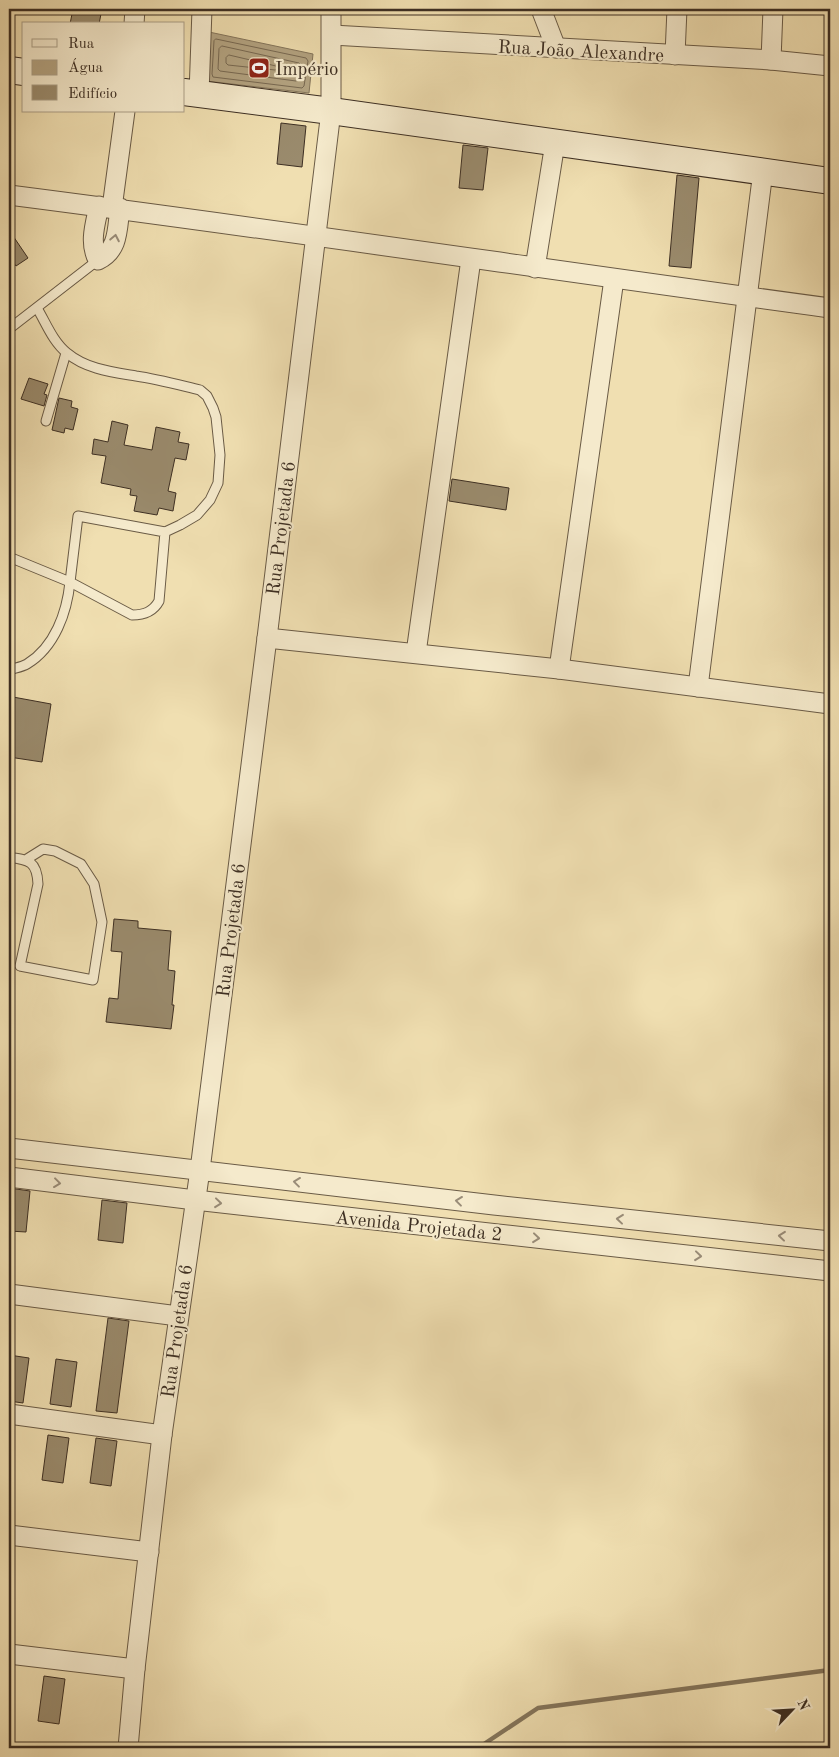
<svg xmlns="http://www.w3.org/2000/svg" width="839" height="1757" viewBox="0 0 839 1757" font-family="'Old Standard TT',serif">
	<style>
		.water { fill: #b3a381; stroke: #84755b }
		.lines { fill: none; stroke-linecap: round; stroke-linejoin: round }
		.shore { stroke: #786952; stroke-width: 1 }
		.stream { stroke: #84755b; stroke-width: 4.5 }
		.building { fill: #9a8b6d; stroke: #3d2f23 }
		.lane-casing { stroke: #6a5b46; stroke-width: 11 }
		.street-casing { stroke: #6a5b46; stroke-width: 21 }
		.secondary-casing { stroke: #3d2f23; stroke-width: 28 }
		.lane { stroke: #f5eacc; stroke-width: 9 }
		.street { stroke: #f5eacc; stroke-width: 19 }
		.secondary { stroke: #f5eacc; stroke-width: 26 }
		.oneway { stroke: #998c78 }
		.labels { text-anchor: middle; stroke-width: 4.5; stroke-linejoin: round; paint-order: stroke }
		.street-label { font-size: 19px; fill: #3d2f23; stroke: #f5eacc }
		.poi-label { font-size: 19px; fill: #3d2f23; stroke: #f5eacc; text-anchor: start }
	</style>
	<rect width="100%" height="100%" fill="#f0dfb1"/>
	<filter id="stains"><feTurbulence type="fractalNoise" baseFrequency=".004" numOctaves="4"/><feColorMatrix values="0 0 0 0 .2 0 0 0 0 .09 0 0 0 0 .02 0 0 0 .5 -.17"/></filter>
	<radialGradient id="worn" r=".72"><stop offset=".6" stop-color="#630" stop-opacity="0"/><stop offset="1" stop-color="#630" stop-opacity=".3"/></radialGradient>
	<polygon class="water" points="209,32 313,54 309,93 206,81"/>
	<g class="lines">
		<g class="shore">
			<polygon points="216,39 306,58 308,61 304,86 302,88 213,77 212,74 214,41"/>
			<polygon points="222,46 299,63 301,65 299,79 296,81 220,71 218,69 219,49"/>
			<polygon points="229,55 276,66 278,69 275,70 228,65 226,63 226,58"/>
		</g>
		<polyline class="stream" points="478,1748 538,1708 830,1670"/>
	</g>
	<g class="building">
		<polygon points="73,9 102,9 99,24 70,24"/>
		<polygon points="281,123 306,126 302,167 277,164"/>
		<polygon points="463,145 488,148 483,190 459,188"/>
		<polygon points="677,175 699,178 691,268 669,266"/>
		<polygon points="9,230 28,258 16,266 9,256"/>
		<polygon points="29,378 48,384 44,394 47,395 44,406 21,399"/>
		<polygon points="59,398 72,401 71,407 78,409 73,430 65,428 64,433 52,430"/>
		<polygon points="112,421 128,425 124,445 152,450 156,427 180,432 178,442 189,444 186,460 175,458 168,491 176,493 173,511 159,508 157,515 134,511 137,496 130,495 131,489 101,483 106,456 92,454 94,439 108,442"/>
		<polygon points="452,479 509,488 506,510 449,501"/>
		<polygon points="13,697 51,704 42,762 9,757 9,721"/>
		<polygon points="114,919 138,921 138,928 171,931 168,970 175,971 172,1005 174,1005 171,1029 106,1022 109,998 118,999 122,952 111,951"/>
		<polygon points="9,1188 30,1191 26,1232 9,1231"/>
		<polygon points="102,1200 127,1203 123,1243 98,1240"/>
		<polygon points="108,1318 129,1321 117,1413 96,1411"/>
		<polygon points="9,1355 29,1358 23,1403 9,1401"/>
		<polygon points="56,1359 77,1362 71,1407 50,1404"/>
		<polygon points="48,1435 69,1438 63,1483 42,1480"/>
		<polygon points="96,1438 117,1441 111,1486 90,1483"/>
		<polygon points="44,1676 65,1679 59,1724 38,1721"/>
	</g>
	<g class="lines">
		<g class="lane-casing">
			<g id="lane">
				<path d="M 37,308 C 46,323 53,342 67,353 C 86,369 112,372 136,376 C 157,379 179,385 200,390 L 207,396 L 213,408 L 216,417 L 220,455 L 218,483 L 210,500 L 197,515 L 180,525 L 165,532 L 78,516 L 70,582 L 132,615 C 144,615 153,612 159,601 L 165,532"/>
				<polyline points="9,329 98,260"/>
				<polyline points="46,421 66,353"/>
				<path d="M 9,557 L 70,582 C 67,612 55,647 27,664 C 22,667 15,668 9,670"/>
				<path d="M 9,857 C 29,860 37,861 38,884 L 20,966 L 93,980 L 102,922 L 94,884 L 81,864 L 55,851 L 43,849 L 27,859"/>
			</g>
		</g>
		<g class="street-casing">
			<g id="street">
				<polyline points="541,9 556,48"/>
				<polyline points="134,24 135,9"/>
				<polyline points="332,35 771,60 830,66"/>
				<polyline points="675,55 677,9"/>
				<polyline points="771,60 773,9"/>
				<polyline points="199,94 202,9"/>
				<path d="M 9,195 C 283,230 556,271 830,308"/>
				<path d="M 99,206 C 95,225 89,243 98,260 C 119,250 117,229 120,208"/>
				<polyline points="112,208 125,111"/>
				<polyline points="535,268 555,143"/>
				<polyline points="267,638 559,669 830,704"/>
				<polyline points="416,653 471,259"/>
				<polyline points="559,669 614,279"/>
				<polyline points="698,687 763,171"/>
				<polyline points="9,1148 494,1205 830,1241"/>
				<polyline points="9,1177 195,1200 830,1271"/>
				<polyline points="9,1294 178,1316"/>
				<polyline points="9,1414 162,1435"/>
				<polyline points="9,1535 149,1552"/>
				<polyline points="9,1654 135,1669"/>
				<polyline points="128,1748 135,1669 162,1435 200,1170 267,638 331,111 331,9"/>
			</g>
		</g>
		<g class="secondary-casing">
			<g id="secondary">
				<polyline points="9,70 24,72"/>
				<polyline points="184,92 331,111 830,181"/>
			</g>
		</g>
		<use href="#lane" class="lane"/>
		<use href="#street" class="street"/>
		<use href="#secondary" class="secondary"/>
	</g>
	<defs><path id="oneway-chevron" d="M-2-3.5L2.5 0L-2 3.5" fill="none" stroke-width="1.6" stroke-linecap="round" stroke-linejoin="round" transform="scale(1.25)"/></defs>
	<g class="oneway">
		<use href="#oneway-chevron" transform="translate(115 238) rotate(-79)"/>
		<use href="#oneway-chevron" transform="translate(297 1182) rotate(-173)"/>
		<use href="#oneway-chevron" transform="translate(57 1183) rotate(7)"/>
		<use href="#oneway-chevron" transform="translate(459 1201) rotate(-173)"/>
		<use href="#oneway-chevron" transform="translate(218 1203) rotate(6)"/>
		<use href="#oneway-chevron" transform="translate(620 1219) rotate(-174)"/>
		<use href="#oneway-chevron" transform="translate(782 1236) rotate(-174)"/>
		<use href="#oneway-chevron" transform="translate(536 1238) rotate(6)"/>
		<use href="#oneway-chevron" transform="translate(698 1256) rotate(6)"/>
	</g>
	<defs>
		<g id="stadium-square" transform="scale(1.125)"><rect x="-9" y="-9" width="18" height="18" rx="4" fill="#8f2418" stroke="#f5eacc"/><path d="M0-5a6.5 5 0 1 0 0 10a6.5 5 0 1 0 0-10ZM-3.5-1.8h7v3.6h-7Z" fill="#fff"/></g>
	</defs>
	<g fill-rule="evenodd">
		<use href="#stadium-square" x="259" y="68"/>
	</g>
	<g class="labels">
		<g class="street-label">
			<text transform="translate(581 50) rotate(3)" y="7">Rua João Alexandre</text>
			<text transform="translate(280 528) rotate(-83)" y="7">Rua Projetada 6</text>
			<text transform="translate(230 930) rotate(-83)" y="7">Rua Projetada 6</text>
			<text transform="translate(419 1225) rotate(6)" y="7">Avenida Projetada 2</text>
			<text transform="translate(176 1331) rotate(-82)" y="7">Rua Projetada 6</text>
		</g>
		<g class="poi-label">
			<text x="275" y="75">Império</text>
		</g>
	</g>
	<rect width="839" height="1757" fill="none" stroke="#f0dfb1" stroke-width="30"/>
	<rect x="10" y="10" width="819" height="1737" fill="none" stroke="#3d2f23" stroke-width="2.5"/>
	<rect x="15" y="15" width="809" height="1727" fill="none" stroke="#3d2f23"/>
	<rect x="22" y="22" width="162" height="90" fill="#f5eacc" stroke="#ab9f88"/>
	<rect x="32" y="39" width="25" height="8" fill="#f5eacc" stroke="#ab9f88"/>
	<text x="68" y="48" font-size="15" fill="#3d2f23">Rua</text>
	<rect x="32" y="60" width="25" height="15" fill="#b3a381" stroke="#ab9f88"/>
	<text x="68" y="72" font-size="15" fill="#3d2f23">Água</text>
	<rect x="32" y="85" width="25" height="15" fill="#9a8b6d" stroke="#ab9f88"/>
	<text x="68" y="98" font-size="15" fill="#3d2f23">Edifício</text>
	<g transform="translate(792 1710) rotate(65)" stroke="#f5eacc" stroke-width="4" paint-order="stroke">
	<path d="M0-4L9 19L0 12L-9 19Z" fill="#3d2f23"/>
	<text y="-8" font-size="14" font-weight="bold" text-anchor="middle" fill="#3d2f23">N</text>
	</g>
	<rect width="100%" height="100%" filter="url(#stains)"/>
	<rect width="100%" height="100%" fill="url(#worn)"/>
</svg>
